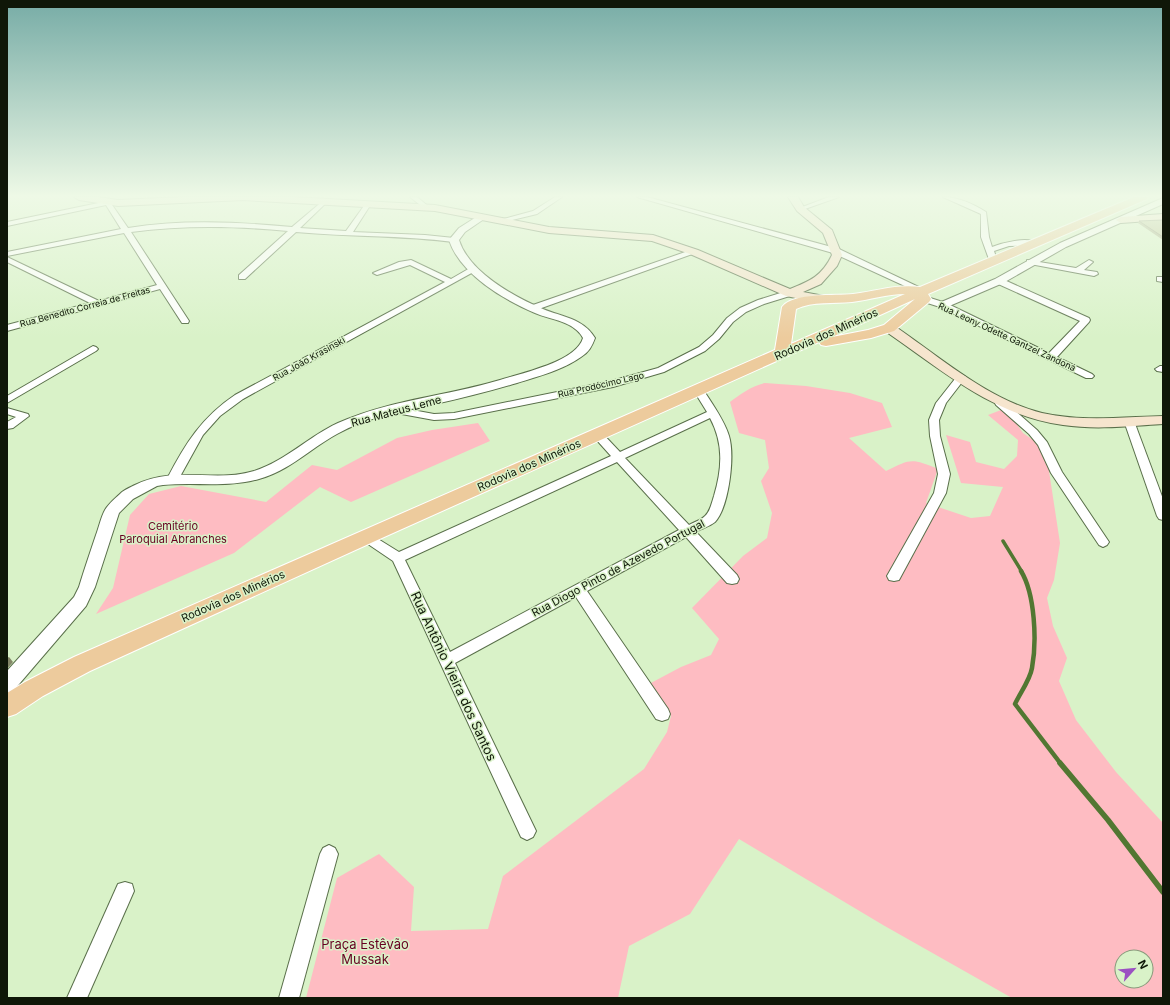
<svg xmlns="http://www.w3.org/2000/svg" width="1170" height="1005" viewBox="0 0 1170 1005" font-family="Inter,sans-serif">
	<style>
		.green { fill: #febcc2; fill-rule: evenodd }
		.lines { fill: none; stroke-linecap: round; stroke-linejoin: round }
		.stream-far2 { stroke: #527732; stroke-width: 3.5 }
		.stream-far1 { stroke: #527732; stroke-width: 4.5 }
		.stream { stroke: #527732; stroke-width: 5.5 }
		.minor-casing { stroke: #596f4a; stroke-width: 2 }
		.tertiary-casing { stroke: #596f4a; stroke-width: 2 }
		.secondary-casing { stroke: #596f4a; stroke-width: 2 }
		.primary-casing { stroke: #fff; stroke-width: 2 }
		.minor { fill: #fff; fill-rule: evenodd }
		.tertiary { fill: #fff; fill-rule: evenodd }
		.secondary { fill: #f6e5ce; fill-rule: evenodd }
		.primary { fill: #edcb9d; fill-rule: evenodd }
		.wall { fill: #a1a57e }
		.shaded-wall { fill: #838667 }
		.building { fill: #bbc093; stroke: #838667 }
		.labels { text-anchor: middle; stroke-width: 3; stroke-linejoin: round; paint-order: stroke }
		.far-street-label { font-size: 9px; fill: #0f1708; stroke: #d9f2c8 }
		.street-label { font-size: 11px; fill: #0f1708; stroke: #d9f2c8 }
		.park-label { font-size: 11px; fill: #670021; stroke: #d9f2c8 }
		.near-street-label { font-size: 13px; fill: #0f1708; stroke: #d9f2c8 }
		.near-park-label { font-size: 13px; fill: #670021; stroke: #d9f2c8 }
	</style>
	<rect width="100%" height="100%" fill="#d9f2c8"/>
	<g class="green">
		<path d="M 765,383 L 806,386 L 850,393 L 882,403 L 892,427 L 849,438 L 886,471 C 911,459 911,458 938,469 L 926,503 L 971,518 L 990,516 L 1003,487 L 961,483 L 946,435 L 970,442 L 976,462 L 1004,469 L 1017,456 L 1018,440 L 988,415 L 1001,410 L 1014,420 L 1023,433 L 1039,444 L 1047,458 L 1060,543 L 1054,580 L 1047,598 L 1053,626 L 1067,658 L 1059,681 L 1076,720 L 1116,772 L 1163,823 L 1163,998 L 1012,998 L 883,925 L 739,839 L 690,914 L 629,946 L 618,998 L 306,998 L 337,878 L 379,854 L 414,887 L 411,931 L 488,929 L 503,876 L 644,769 L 667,732 L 671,716 L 649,684 L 681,667 L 711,655 L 719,639 L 692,608 L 743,556 L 767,538 L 772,513 L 761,481 L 769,468 L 765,440 L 739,433 L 730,402 C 741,394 751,386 765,383 ZM 1122,957 L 1146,957 L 1146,981 L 1122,981 Z"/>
		<polygon points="478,423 490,441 351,502 320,487 234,553 96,614 113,588 130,515 149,494 181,486 266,502 312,465 337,470 397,438 432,430"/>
	</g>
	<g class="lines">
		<polyline class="stream-far2" points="1003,541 1022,572"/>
		<path class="stream-far1" d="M 1021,571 C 1035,594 1037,641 1032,668 C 1030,680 1020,693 1015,704 L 1061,764"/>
		<polyline class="stream" points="1060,763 1108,820 1163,892"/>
		<g class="minor-casing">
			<g id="minor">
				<polygon points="410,197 417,197 429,207 424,208"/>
				<polygon points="555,197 562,197 537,214 500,223 496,221 533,211"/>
				<polygon points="637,197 647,197 839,249 927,291 926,293 920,293 833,253"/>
				<polygon points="829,197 839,197 802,210 797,209"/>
				<path d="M 943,197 C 959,197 973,204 986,212 L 989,237 L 992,247 C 1002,243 1028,236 1037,243 L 1033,245 L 1009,246 L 994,251 L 997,260 L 996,262 L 990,262 L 981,237 L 981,214 Z"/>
				<path d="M 108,201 L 110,202 L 128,228 C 183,219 237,222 292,227 L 324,200 L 327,202 L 326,203 L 300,228 L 346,231 L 366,203 L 368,202 L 371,204 L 353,232 L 425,235 L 454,238 L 458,240 L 454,242 C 401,235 348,237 296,232 L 245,279 L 239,279 L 239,275 L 288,231 C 235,226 184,225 131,232 L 189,321 L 188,323 L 182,323 L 160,289 L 7,331 L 7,325 L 90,303 L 7,262 L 7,257 L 99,301 L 157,285 L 124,233 L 7,256 L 7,252 L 121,229 L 106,205 L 7,226 L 7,222 Z"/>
				<polygon points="691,250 697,250 698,252 536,310 533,311 529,308 530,306"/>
				<path d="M 411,260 L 451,279 L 470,268 L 476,268 L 477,270 L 243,399 L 220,416 L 203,435 L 177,482 L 169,482 L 167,479 C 185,444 202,417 235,395 L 445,282 L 410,265 L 377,275 L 373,273 L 399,262 Z"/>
				<polygon points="1027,260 1076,268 1089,260 1093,262 1084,270 1097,272 1098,274 1094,276 1030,264 1027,264"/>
				<polygon points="1157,277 1163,277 1163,282 1157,281"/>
				<polygon points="996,279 1002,279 1089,318 1090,320 1089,322 1057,357 1092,374 1094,376 1092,378 1086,378 940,307 921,301 920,299 924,296 946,303 1049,353 1080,321 996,283"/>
				<polygon points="790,290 794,293 793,295 764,304 746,312 733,322 719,339 705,351 664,372 613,387 454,419 434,420 396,413 391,410 396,407 434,414 454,413 611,381 658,368 699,347 713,335 727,318 740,308 758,300"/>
				<polygon points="93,346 96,347 98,349 96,351 7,403 7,396"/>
				<polygon points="1160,366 1163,366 1163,372 1157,371 1155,369"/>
				<polygon points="961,374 966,377 946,403 939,420 940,436 950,474 946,493 899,580 894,581 889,580 887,576 934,493 938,474 930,436 929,420 936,403 958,375"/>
				<path d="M 699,388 L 704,391 C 713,405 724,420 729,436 C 735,456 729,507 715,522 C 710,526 701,529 696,532 L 737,575 L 739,579 L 737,583 L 732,584 L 727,583 L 686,537 L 587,591 L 668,709 L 670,714 L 668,719 L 662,721 L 656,719 L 576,597 L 455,663 L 536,831 L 533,837 L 527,840 L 521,837 L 393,561 L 362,540 L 360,537 L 362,534 L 366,532 L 370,534 L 399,552 L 611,456 L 594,437 L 593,435 L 594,433 L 602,433 L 620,452 L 707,412 L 694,391 ZM 710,418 C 724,444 722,469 714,496 C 712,502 710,512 705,516 C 701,520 694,522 689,525 L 625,458 ZM 617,462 L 679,530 L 450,652 L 405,560 Z"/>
				<polygon points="1000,400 1004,401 1037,430 1047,442 1062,472 1107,539 1109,542 1107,545 1103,547 1099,545 1051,473 1038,445 1029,434 996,405 995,403"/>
				<polygon points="7,408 28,414 29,416 13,428 7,429 7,422 16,417 7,414"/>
				<polygon points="1129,418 1134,421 1163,499 1163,520 1159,519 1157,516 1124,421"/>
				<polygon points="329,845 335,848 338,854 299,998 279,998 320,854 323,848"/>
				<polygon points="125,882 132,884 134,891 87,998 67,998 118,884"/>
			</g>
		</g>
		<g class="tertiary-casing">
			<g id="tertiary">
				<polygon points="1163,198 1163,204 1066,247 1003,283 947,307 943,308 938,305 939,303 995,279 1060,243"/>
				<path d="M 481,214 L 485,217 L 484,219 L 465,232 L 459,240 C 469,272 513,296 543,309 C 562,317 583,318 595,338 C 592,346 589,352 581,357 C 563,370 539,376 517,383 C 490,391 463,398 435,404 C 402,411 367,417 337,434 C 311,448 289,471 259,479 C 228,488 195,482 163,485 L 157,486 L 133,499 L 119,513 L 95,587 L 86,606 L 14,690 L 7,692 L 7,671 L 74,597 L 79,587 C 84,570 90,553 96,535 C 99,527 101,517 105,510 C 109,503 117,497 122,492 C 126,489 131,487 135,485 C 175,465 215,483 254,471 C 286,461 309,436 338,423 C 389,400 447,396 500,380 C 522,373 576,362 583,338 C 574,321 551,320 535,313 C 504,300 460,274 449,240 L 459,228 Z"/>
			</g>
		</g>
		<g class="secondary-casing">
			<g id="secondary">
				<path d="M 74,197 L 98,197 L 118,200 L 184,197 L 293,197 L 435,205 L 549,227 L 653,235 L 698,250 L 790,289 C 810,281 822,276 832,255 L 823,233 L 797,211 L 788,197 L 798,197 L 804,207 L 832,230 L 842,255 L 837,266 L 821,284 L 803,292 L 824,296 L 826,299 L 824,302 L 820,303 L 786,296 L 690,254 L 652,241 L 549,233 L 435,211 L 243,200 L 118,206 L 79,200 Z"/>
				<polygon points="1163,214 1163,220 1121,223 1116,220 1121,217"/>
				<path d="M 889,324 L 893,325 C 939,356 988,400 1042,413 C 1082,422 1123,417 1163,416 L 1163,424 C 1130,426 1096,430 1063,425 C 992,415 942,370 885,331 L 883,328 L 885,325 Z"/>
			</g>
		</g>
		<g class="primary-casing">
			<path id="primary" d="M 1134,197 L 1148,197 L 1147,199 L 928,294 L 931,299 L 929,302 L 894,331 L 871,338 L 826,346 L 821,345 L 819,342 L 373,542 L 90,671 L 43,696 L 16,714 L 7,717 L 7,693 L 25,682 L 74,657 L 775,350 L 782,307 C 793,292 836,296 853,294 C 876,291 897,284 920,287 ZM 905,294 L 791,344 L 796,309 C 813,301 833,304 852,302 C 869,300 887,294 905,294 ZM 915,299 L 884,325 L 868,330 L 832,337 Z"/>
		</g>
		<use href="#minor" class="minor"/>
		<use href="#tertiary" class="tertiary"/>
		<use href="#secondary" class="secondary"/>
		<use href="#primary" class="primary"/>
	</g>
	<polygon class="wall" points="1139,221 1163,221 1163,240 1138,223"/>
	<polygon class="shaded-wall" points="9,657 13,662 7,669 7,658"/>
	<polygon class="building" points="1162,220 1163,221 1163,237 1139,221"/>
	<linearGradient id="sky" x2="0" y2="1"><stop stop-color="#77aca6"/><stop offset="0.58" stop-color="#eef9e6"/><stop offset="1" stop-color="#eef9e6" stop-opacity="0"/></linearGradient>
	<rect width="1170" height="338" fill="url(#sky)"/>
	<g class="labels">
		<g class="far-street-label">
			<text transform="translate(85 307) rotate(-15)" y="3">Rua Benedito Correia de Freitas</text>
			<text transform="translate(1007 337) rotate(25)" y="3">Rua Leony Odette Gantzel Zandoná</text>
			<text transform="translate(309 359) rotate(-29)" y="3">Rua João Krasinski</text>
			<text transform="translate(601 385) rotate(-13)" y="3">Rua Prodócimo Lago</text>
		</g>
		<g class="street-label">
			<text transform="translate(826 334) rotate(-24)" y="4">Rodovia dos Minérios</text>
			<text transform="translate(396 411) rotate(-15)" y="4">Rua Mateus Leme</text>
			<text transform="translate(529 465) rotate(-24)" y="4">Rodovia dos Minérios</text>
			<text transform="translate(618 568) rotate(-28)" y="4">Rua Diogo Pinto de Azevedo Portugal</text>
			<text transform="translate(233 596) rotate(-24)" y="4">Rodovia dos Minérios</text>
		</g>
		<g class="park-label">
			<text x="173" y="530">Cemitério<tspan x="173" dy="13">Paroquial Abranches</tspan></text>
		</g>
		<g class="near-street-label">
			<text transform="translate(454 676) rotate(65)" y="5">Rua Antônio Vieira dos Santos</text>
		</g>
		<g class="near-park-label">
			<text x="365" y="949">Praça Estêvão<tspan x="365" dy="15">Mussak</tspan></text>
		</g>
	</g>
	<rect width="1170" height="1005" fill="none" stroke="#0f1708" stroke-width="16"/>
	<g transform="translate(1134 969) rotate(63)"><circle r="19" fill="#d9f2c8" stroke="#889a7b"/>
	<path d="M0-3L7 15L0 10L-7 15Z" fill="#9b50c2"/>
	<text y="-6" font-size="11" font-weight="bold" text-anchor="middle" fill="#0f1708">N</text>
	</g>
</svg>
